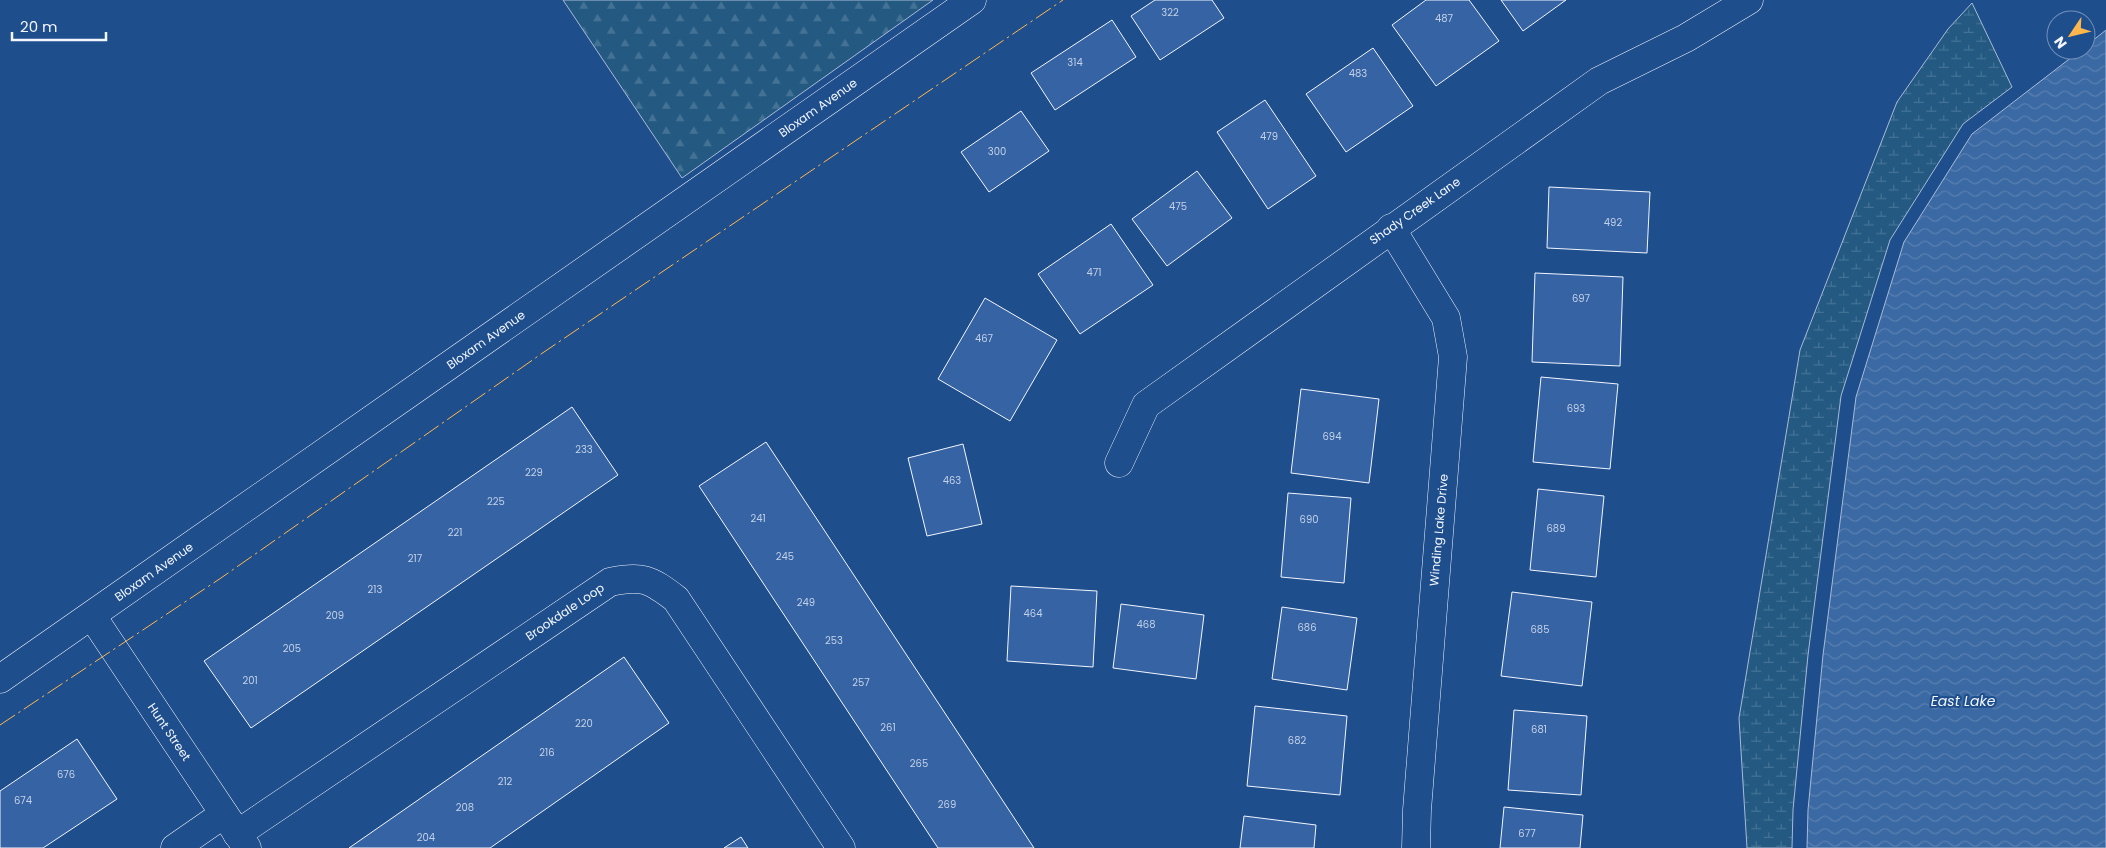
<svg xmlns="http://www.w3.org/2000/svg" width="2106" height="848" viewBox="0 0 2106 848" font-family="Poppins,sans-serif">
	<style>
		.forest { fill: url(#forest-firs); stroke: #a8bbd7 }
		.wetland { fill: url(#wetland-marsh); stroke: #a8bbd7 }
		.water { fill: url(#water-waves); stroke: #a8bbd7 }
		.building { fill: #3563a3; stroke: #f2f6ff }
		.lines { fill: none; stroke-linecap: round; stroke-linejoin: round }
		.minor-casing { stroke: #f2f6ff; stroke-width: 29 }
		.minor { stroke: #1f4e8c; stroke-width: 28 }
		.power { stroke: #ffb74d; stroke-width: 1; stroke-dasharray: 18 4 2.5 4; stroke-linecap: butt }
		.labels { text-anchor: middle; stroke-width: 4; stroke-linejoin: round; paint-order: stroke }
		.number-label { font-size: 10px; fill: #c3d1e8 }
		.street-label { font-size: 12px; fill: #f2f6ff; stroke: #1f4e8c }
		.water-label { font-size: 14px; font-style: italic; fill: #f2f6ff; stroke: #1f4e8c }
	</style>
	<defs>
		<pattern id="forest-firs" width="22" height="20" patternUnits="userSpaceOnUse" patternTransform="scale(1.25)"><rect width="22" height="20" fill="#245a82"/><path d="M5 1l3.5 6h-7zM16 11l3.5 6h-7z" fill="#447295"/></pattern>
		<pattern id="wetland-marsh" width="20" height="14" patternUnits="userSpaceOnUse" patternTransform="scale(1.25)"><rect width="20" height="14" fill="#245a82"/><path d="M1 5h8M5 5V1M11 12h8M15 12V8" fill="none" stroke="#447295"/></pattern>
		<pattern id="water-waves" width="16" height="10" patternUnits="userSpaceOnUse" patternTransform="scale(1.25)"><rect width="16" height="10" fill="#3b69a3"/><path d="M0 5q4-4 8 0t8 0" fill="none" stroke="#587fb1"/></pattern>
	</defs>
	<rect width="100%" height="100%" fill="#1f4e8c"/>
	<polygon class="forest" points="563,0 933,0 682,178"/>
	<polygon class="wetland" points="1972,3 2012,87 1963,124 1890,240 1841,396 1808,655 1793,810 1792,848 1747,848 1739,718 1800,350 1897,102 1948,29"/>
	<polygon class="water" points="2106,30 2106,848 1807,848 1808,810 1823,655 1856,397 1904,242 1972,134 2081,50 2086,50 2086,46"/>
	<g class="building">
		<polygon points="1155,0 1212,0 1224,18 1160,60 1131,16"/>
		<polygon points="1426,0 1469,0 1499,41 1436,86 1392,25"/>
		<polygon points="1501,0 1566,0 1523,31"/>
		<polygon points="1112,20 1136,57 1055,110 1031,73"/>
		<polygon points="1373,48 1413,106 1346,152 1306,94"/>
		<polygon points="1265,100 1316,176 1268,209 1217,132"/>
		<polygon points="1021,111 1049,151 989,192 961,152"/>
		<polygon points="1197,171 1232,218 1167,266 1132,219"/>
		<polygon points="1549,187 1650,192 1647,253 1547,248"/>
		<polygon points="1111,224 1153,285 1080,334 1038,274"/>
		<polygon points="1535,273 1623,277 1620,366 1532,362"/>
		<polygon points="985,298 1057,340 1010,421 938,379"/>
		<polygon points="1541,377 1618,384 1610,469 1533,462"/>
		<polygon points="1301,389 1379,399 1369,483 1291,473"/>
		<polygon points="572,407 618,475 251,728 204,661"/>
		<polygon points="766,442 1034,848 938,848 699,486"/>
		<polygon points="963,444 982,524 927,536 908,458"/>
		<polygon points="1538,489 1604,496 1596,577 1530,570"/>
		<polygon points="1288,493 1351,498 1344,583 1281,577"/>
		<polygon points="1011,586 1097,591 1093,667 1007,661"/>
		<polygon points="1512,592 1592,602 1582,686 1501,676"/>
		<polygon points="1121,604 1204,615 1196,679 1113,668"/>
		<polygon points="1282,607 1357,618 1347,690 1272,679"/>
		<polygon points="624,657 669,723 490,848 349,848"/>
		<polygon points="1255,706 1347,716 1340,795 1247,786"/>
		<polygon points="1514,710 1587,716 1581,795 1508,790"/>
		<polygon points="77,739 117,799 43,848 0,848 0,791"/>
		<polygon points="1504,807 1583,815 1580,848 1500,848"/>
		<polygon points="1244,816 1316,825 1314,848 1240,848"/>
		<polygon points="741,837 748,848 724,848"/>
	</g>
	<g class="lines">
		<g class="minor-casing">
			<g id="minor">
				<polyline points="1391,228 1446,318 1453,357 1417,810 1416,848"/>
				<polyline points="1119,463 1146,405 1599,81 1686,38 1749,0"/>
				<polyline points="92,616 247,848"/>
				<polyline points="0,679 972,0"/>
				<path d="M 237,834 L 610,582 C 642,575 650,579 676,599 L 841,848"/>
				<polyline points="175,848 224,814"/>
			</g>
		</g>
		<use href="#minor" class="minor"/>
		<polyline class="power" points="0,725 221,578 544,352 1063,0"/>
	</g>
	<g class="labels">
		<g class="number-label">
			<text x="1170" y="16">322</text>
			<text x="1444" y="22">487</text>
			<text x="1075" y="66">314</text>
			<text x="1358" y="77">483</text>
			<text x="1269" y="140">479</text>
			<text x="997" y="155">300</text>
			<text x="1178" y="210">475</text>
			<text x="1613" y="226">492</text>
			<text x="1094" y="276">471</text>
			<text x="1581" y="302">697</text>
			<text x="984" y="342">467</text>
			<text x="1576" y="412">693</text>
			<text x="1332" y="440">694</text>
			<text x="584" y="453">233</text>
			<text x="534" y="476">229</text>
			<text x="952" y="484">463</text>
			<text x="496" y="505">225</text>
			<text x="758" y="522">241</text>
			<text x="1309" y="523">690</text>
			<text x="1556" y="532">689</text>
			<text x="455" y="536">221</text>
			<text x="785" y="560">245</text>
			<text x="415" y="562">217</text>
			<text x="375" y="593">213</text>
			<text x="806" y="606">249</text>
			<text x="1033" y="617">464</text>
			<text x="335" y="619">209</text>
			<text x="1146" y="628">468</text>
			<text x="1307" y="631">686</text>
			<text x="1540" y="633">685</text>
			<text x="834" y="644">253</text>
			<text x="292" y="652">205</text>
			<text x="250" y="684">201</text>
			<text x="861" y="686">257</text>
			<text x="584" y="727">220</text>
			<text x="888" y="731">261</text>
			<text x="1539" y="733">681</text>
			<text x="1297" y="744">682</text>
			<text x="547" y="756">216</text>
			<text x="919" y="767">265</text>
			<text x="66" y="778">676</text>
			<text x="505" y="785">212</text>
			<text x="23" y="804">674</text>
			<text x="947" y="808">269</text>
			<text x="465" y="811">208</text>
			<text x="1527" y="837">677</text>
			<text x="426" y="841">204</text>
		</g>
		<g class="street-label">
			<text transform="translate(818 108) rotate(-35)" y="4">Bloxam Avenue</text>
			<text transform="translate(1415 211) rotate(-35)" y="4">Shady Creek Lane</text>
			<text transform="translate(486 340) rotate(-35)" y="4">Bloxam Avenue</text>
			<text transform="translate(1439 530) rotate(-85)" y="4">Winding Lake Drive</text>
			<text transform="translate(154 572) rotate(-35)" y="4">Bloxam Avenue</text>
			<text transform="translate(565 612) rotate(-34)" y="4">Brookdale Loop</text>
			<text transform="translate(169 732) rotate(56)" y="4">Hunt Street</text>
		</g>
		<g class="water-label">
			<text x="1963" y="706">East Lake</text>
		</g>
	</g>
	<g transform="translate(2071 35) rotate(235)"><circle r="24" fill="#1f4e8c" stroke="#7391ba"/>
	<path d="M0-4L9 19L0 12L-9 19Z" fill="#ffb74d"/>
	<text y="-8" font-size="14" font-weight="bold" text-anchor="middle" fill="#f2f6ff">N</text>
	</g>
	<path d="M12 32v8h94v-8" fill="none" stroke="#f2f6ff" stroke-width="2.5"/>
	<text x="20" y="32" font-size="15" fill="#f2f6ff" stroke="#1f4e8c" stroke-width="4" paint-order="stroke">20 m</text>
</svg>
